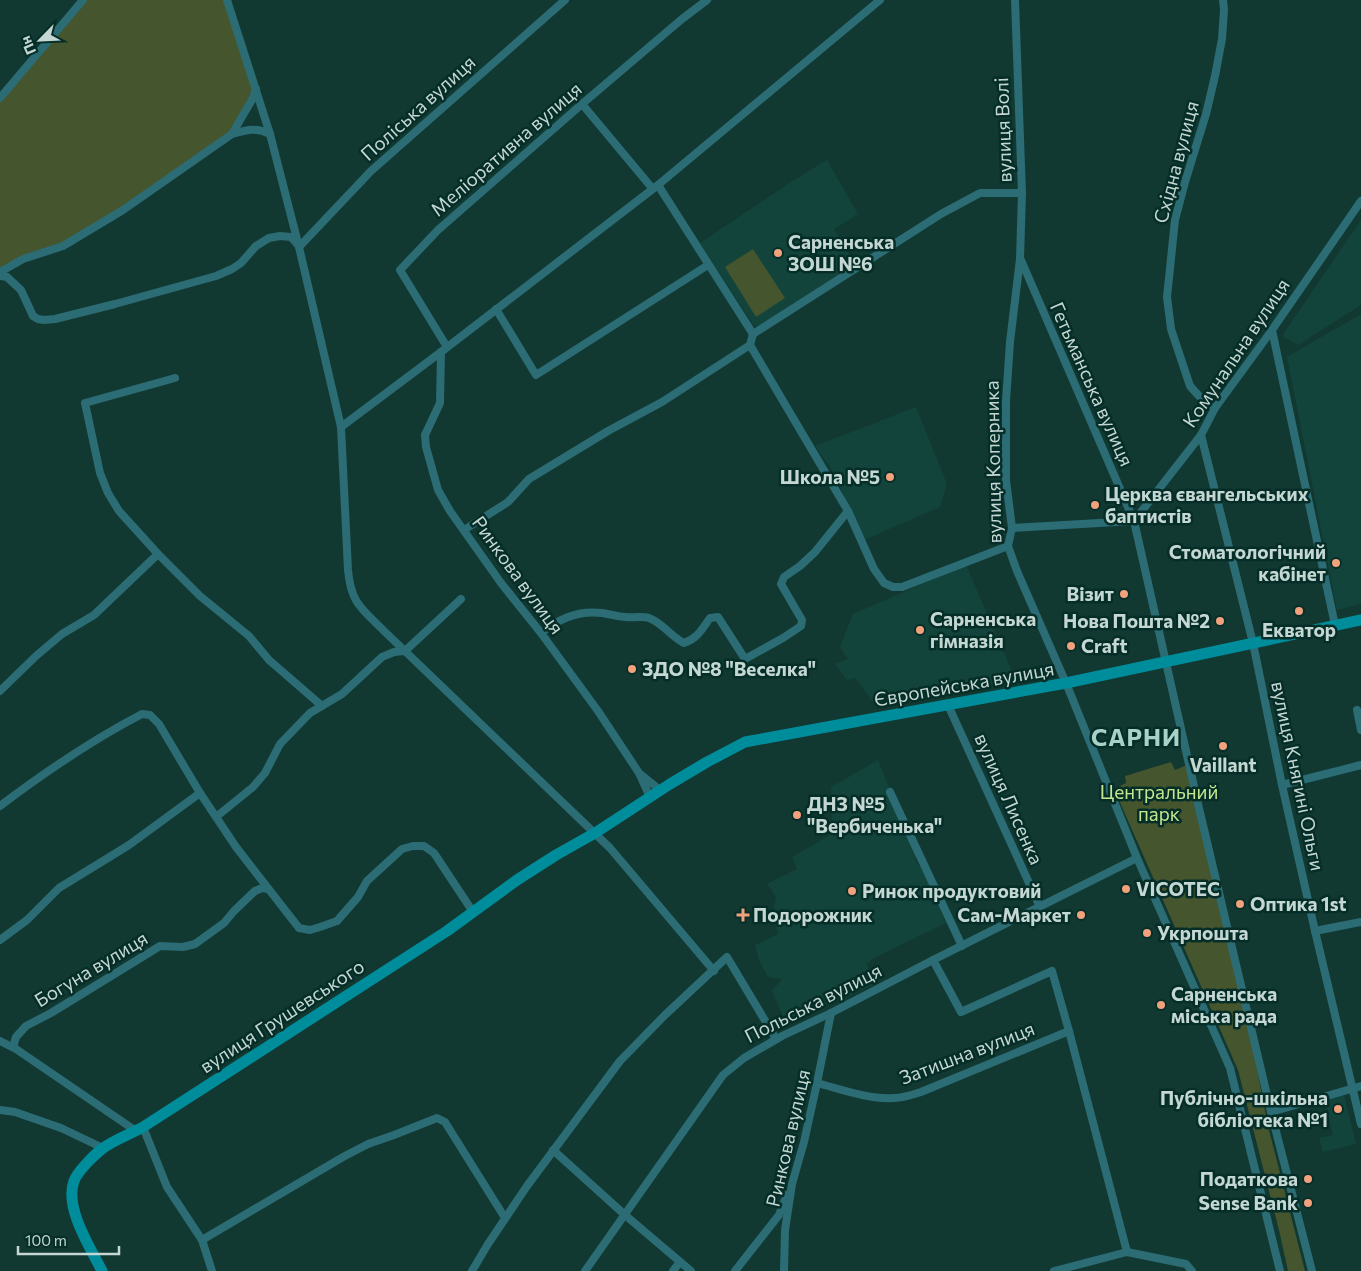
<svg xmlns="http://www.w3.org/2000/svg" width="1361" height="1271" viewBox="0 0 1361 1271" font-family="Commissioner,sans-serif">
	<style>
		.built { fill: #12443c }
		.green { fill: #45552d }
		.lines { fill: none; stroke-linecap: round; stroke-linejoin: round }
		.minor { stroke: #2b6c75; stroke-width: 8 }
		.secondary { stroke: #008d9b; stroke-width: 11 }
		.poi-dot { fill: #f1a17c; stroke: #062e28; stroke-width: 2 }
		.labels { text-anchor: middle; stroke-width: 5; stroke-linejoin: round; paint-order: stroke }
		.street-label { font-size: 19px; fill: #c4d7d3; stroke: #062e28 }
		.poi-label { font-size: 19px; font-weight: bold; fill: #c4d7d3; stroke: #062e28; text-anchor: start }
		.park-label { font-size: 19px; fill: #c3e68f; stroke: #062e28 }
		.district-label { font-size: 24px; font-weight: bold; letter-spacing: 1px; fill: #a8d1c8; stroke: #062e28 }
	</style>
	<rect width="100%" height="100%" fill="#123832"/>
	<g class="built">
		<polygon points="827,160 858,214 834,229 855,264 758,327 754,326 700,243 788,184"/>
		<polygon points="1361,220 1361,305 1298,345 1282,336"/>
		<polygon points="1361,314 1361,604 1337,610 1287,357"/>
		<polygon points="916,407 947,484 940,507 864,540 832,470 815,446"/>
		<polygon points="966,565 1017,683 873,702 855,678 847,680 835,664 848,659 840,647 853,614"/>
		<polygon points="878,760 895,802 913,840 916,861 923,871 946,923 874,958 867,964 875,984 786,1023 772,991 782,979 768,977 759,960 755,945 778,934 773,913 776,897 767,884 797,869 792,857 832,834 831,787"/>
		<polygon points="1344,1095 1356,1144 1323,1152 1319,1138 1333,1135 1325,1099"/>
	</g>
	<g class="green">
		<polygon points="83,0 227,0 256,89 232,134 89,230 0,272 0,98"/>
		<polygon points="753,249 785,298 756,317 725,267"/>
		<polygon points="1171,762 1175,770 1187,765 1250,1034 1268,1126 1305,1271 1288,1271 1279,1230 1238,1070 1114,789 1126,783 1125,776"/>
	</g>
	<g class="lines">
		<g class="minor">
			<path d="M 227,0 L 270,134 L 299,247 L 341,427 L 348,570 C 351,603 361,608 383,630 L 610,848 L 714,971"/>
			<polyline points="1015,0 1022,193 1020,259 1010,342 1006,401 1006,480 1012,528 1008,546 1017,571 1066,683 1137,858 1230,1068 1280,1271"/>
			<polyline points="0,98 83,0"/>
			<polyline points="582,104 652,188"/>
			<path d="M 232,134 C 247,130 256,127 270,134"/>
			<polyline points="658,185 753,334"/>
			<polyline points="299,247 371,171 565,0"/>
			<polyline points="1021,260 1134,521 1198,804 1271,1112 1312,1271"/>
			<polyline points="0,272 23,259 63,246 123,210 232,134 253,98 256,89"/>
			<polyline points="0,276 7,277 21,290 33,316 38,319 44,320 55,319 115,304 216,276 232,269 241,263 256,246 269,238 280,236 291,237 297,244"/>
			<polyline points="496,309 536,375 708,265"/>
			<polyline points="1272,330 1335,625"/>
			<polyline points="750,345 848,511 874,569 884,583 893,587 902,587 1008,546"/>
			<polyline points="447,347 400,270 438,230 582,104 682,19 707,0"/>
			<polyline points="441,352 440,403 425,435 426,447 438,490 450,511 501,583 541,633 598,711 639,773 660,790"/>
			<polyline points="175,378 85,403 100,473 108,493 119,511 158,554 200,596 249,636 269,660 322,706"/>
			<polyline points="1215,408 1199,396 1190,386 1171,329 1167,297 1175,220 1185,182 1206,114 1215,76 1222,39 1224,10 1223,0"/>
			<polyline points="341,427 441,352 658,185 880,0"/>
			<polyline points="1201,435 1253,643 1282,785 1315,931 1361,1124"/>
			<polyline points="1134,521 1201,435 1215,408 1272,330 1361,201"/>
			<polyline points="1012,528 1134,521"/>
			<polyline points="464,530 508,502 529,479 608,431 662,402 750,345 753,334 941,214 980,193 1022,193"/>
			<path d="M 541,633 C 558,619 579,610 602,613 C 610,614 618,617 625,617 C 633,618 642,616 649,618 C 663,623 671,637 684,643 C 697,639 702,629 710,618 L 718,617 L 745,659 L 783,638 L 801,626 L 802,620 L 781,584 L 784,577 L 800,566 L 815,552 L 848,511"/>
			<polyline points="0,691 36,656 62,634 94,615 158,554"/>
			<polyline points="948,705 1040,907"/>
			<polyline points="1357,710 1361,730"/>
			<polyline points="640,775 650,797"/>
			<polyline points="1282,785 1361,765"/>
			<polyline points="890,792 962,946"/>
			<path d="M 0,806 C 45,772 92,740 142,714 L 150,715 L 159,724 L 200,793 L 236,847 L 299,928 L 310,930 L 320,927 L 337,921 L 358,897 L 367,881 L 402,849 L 413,846 L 424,846 L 434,853 L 473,912"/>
			<polyline points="216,817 253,787 265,773 280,744 310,713 342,694 382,657 394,652 405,651 461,599"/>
			<polyline points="1315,931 1361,922"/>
			<polyline points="0,940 27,920 59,888 129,845 200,793"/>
			<polyline points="933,960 961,1012 1052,971 1069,1031 1127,1252"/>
			<polyline points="0,1041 16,1049 136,1131"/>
			<polyline points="13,1047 16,1037 26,1026 51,1013 160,946 183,947 195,944 224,923 234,911 255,891 262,888 268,889"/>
			<path d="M 817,1083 C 840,1089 870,1100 894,1098 C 903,1098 912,1095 921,1092 L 1069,1031"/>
			<polyline points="0,1110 15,1112 61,1128 103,1148"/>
			<polyline points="1271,1112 1361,1086"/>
			<polyline points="143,1127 167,1187 202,1240 212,1271"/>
			<polyline points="553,1150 625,1215 691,1271"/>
			<polyline points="202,1240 343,1157 368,1144 394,1135 437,1118 445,1122 505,1218"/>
			<polyline points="472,1271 488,1244 527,1186 620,1061 665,1015 727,957 776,1039"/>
			<polyline points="585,1271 723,1075 744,1058 782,1036 831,1013 933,960 1137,858"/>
			<polyline points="673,1271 680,1262"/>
			<polyline points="735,1271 779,1215 787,1195"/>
			<polyline points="784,1271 785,1230 792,1184 804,1142 817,1083 831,1013"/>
			<polyline points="1054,1271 1127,1252 1186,1264 1192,1271"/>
		</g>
		<path class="secondary" d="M 102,1271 C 90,1247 64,1207 74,1181 C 77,1172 94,1155 102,1149 C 113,1140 131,1134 143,1127 L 447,931 L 517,880 L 556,855 L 595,833 L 670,784 L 707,762 L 745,742 L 1066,683 L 1361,620"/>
	</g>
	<g class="poi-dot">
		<circle cx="778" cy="253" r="5"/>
		<circle cx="890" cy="477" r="5"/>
		<circle cx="1095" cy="505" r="5"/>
		<circle cx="1336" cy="563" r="5"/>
		<circle cx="1124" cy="594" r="5"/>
		<circle cx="1299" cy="611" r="5"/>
		<circle cx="1220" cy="621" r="5"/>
		<circle cx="920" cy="630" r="5"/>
		<circle cx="1071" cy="646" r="5"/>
		<circle cx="632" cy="669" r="5"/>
		<circle cx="1223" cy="746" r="5"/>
		<circle cx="797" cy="815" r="5"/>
		<circle cx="1126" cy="889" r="5"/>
		<circle cx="852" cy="891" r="5"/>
		<circle cx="1240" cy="904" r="5"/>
		<path d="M740.5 907.5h5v5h5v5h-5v5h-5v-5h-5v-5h5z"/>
		<circle cx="1081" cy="915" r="5"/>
		<circle cx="1147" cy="933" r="5"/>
		<circle cx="1161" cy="1005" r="5"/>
		<circle cx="1338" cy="1109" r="5"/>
		<circle cx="1308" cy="1179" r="5"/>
		<circle cx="1308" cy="1203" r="5"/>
	</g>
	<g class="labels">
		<g class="street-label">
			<text transform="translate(418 108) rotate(-42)" y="7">Поліська вулиця</text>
			<text transform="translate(1003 130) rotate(-92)" y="7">вулиця Волі</text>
			<text transform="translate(506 149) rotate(-41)" y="7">Меліоративна вулиця</text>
			<text transform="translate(1176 162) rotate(-75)" y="7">Східна вулиця</text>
			<text transform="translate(1236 353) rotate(-56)" y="7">Комунальна вулиця</text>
			<text transform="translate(1092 384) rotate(66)" y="7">Гетьманська вулиця</text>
			<text transform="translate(993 462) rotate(-91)" y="7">вулиця Коперника</text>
			<text transform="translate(518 575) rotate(54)" y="7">Ринкова вулиця</text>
			<text transform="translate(964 684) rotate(-10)" y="7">Європейська вулиця</text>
			<text transform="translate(1298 776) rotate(78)" y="7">вулиця Княгині Ольги</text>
			<text transform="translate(1009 799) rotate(66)" y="7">вулиця Лисенка</text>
			<text transform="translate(91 969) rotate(-31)" y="7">Богуна вулиця</text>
			<text transform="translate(813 1003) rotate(-27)" y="7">Польська вулиця</text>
			<text transform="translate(282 1016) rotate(-33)" y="7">вулиця Грушевського</text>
			<text transform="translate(967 1053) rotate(-21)" y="7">Затишна вулиця</text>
			<text transform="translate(788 1138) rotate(-77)" y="7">Ринкова вулиця</text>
		</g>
		<g class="poi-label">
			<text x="788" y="249">Сарненська<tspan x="788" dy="22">ЗОШ №6</tspan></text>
			<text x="880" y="484" text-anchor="end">Школа №5</text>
			<text x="1105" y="501">Церква євангельських<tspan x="1105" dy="22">баптистів</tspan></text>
			<text x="1326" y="559" text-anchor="end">Стоматологічний<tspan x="1326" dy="22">кабінет</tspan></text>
			<text x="1114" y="601" text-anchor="end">Візит</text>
			<text x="930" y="626">Сарненська<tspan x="930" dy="22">гімназія</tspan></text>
			<text x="1210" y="628" text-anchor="end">Нова Пошта №2</text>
			<text x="1299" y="637" text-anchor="middle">Екватор</text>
			<text x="1081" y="653">Craft</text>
			<text x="642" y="676">ЗДО №8 "Веселка"</text>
			<text x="1223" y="772" text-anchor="middle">Vaillant</text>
			<text x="807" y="811">ДНЗ №5<tspan x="807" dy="22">"Вербиченька"</tspan></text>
			<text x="1136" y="896">VICOTEC</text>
			<text x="862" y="898">Ринок продуктовий</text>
			<text x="1250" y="911">Оптика 1st</text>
			<text x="753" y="922">Подорожник</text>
			<text x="1071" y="922" text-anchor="end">Сам-Маркет</text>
			<text x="1157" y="940">Укрпошта</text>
			<text x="1171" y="1001">Сарненська<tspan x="1171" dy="22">міська рада</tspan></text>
			<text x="1328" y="1105" text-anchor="end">Публічно-шкільна<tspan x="1328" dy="22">бібліотека №1</tspan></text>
			<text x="1298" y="1186" text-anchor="end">Податкова</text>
			<text x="1298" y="1210" text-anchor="end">Sense Bank</text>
		</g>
		<g class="park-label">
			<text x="1159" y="799">Центральний<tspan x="1159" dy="22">парк</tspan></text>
		</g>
		<g class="district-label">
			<text x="1136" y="746">САРНИ</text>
		</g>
	</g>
	<g transform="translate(40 40) rotate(246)" stroke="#062e28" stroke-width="4" paint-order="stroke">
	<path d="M0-4L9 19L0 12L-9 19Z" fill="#c4d7d3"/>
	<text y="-8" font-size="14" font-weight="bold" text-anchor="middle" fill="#c4d7d3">Пн</text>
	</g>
	<path d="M18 1246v8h101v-8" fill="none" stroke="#c4d7d3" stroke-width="2.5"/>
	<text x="25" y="1246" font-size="15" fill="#c4d7d3" stroke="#062e28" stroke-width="4" paint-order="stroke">100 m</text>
</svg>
